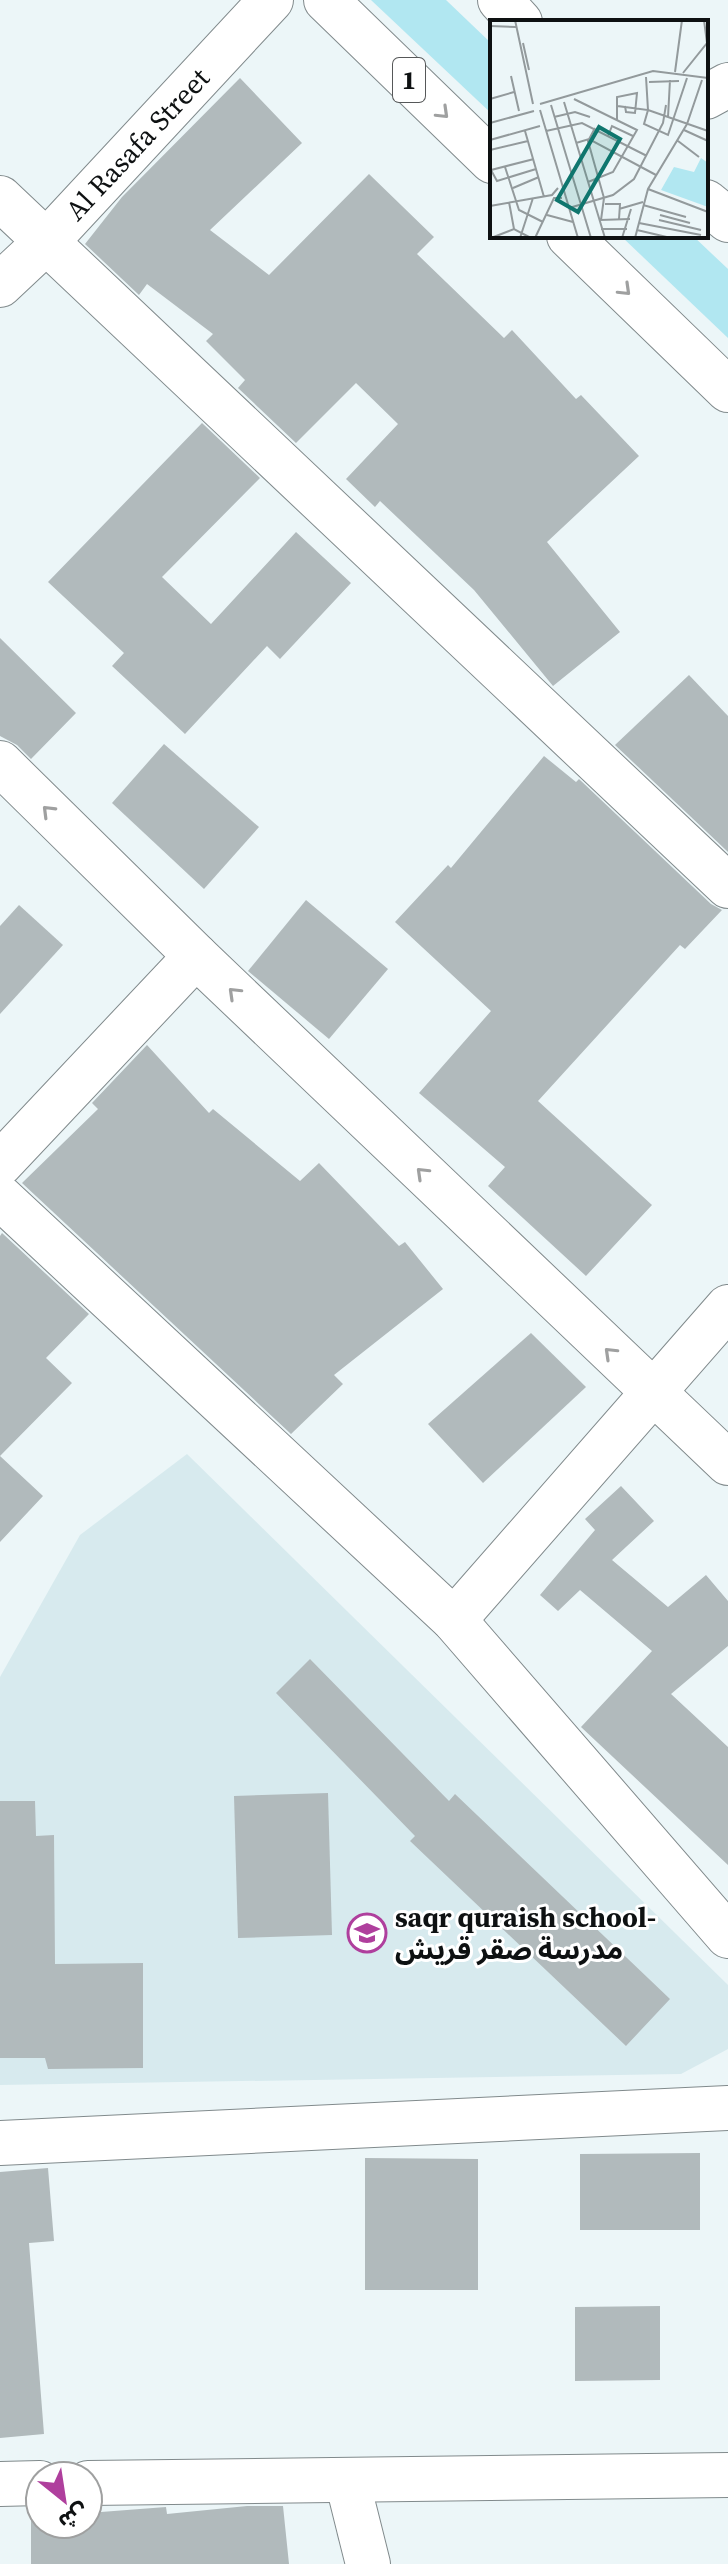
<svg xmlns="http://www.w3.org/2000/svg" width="728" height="2564" viewBox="0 0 728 2564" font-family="'Source Serif 4','Noto Sans Arabic',serif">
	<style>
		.built { fill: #d7eaee }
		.green { fill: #b1e7f1 }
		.building { fill: #b1babc }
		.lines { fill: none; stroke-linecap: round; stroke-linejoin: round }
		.street-casing { stroke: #818a8c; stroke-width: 46 }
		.secondary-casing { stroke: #818a8c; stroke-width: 46 }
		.primary-casing { stroke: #818a8c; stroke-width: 46 }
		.street { stroke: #fff; stroke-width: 44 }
		.secondary { stroke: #fff; stroke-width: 44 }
		.primary { stroke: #fff; stroke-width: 44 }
		.oneway { stroke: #9fa0a0 }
		.labels { text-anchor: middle; stroke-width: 6; stroke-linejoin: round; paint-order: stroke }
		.shield { fill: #fff; stroke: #565859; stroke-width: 2 }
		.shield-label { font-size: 26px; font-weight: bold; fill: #0e1112 }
		.street-label { font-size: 28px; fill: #0e1112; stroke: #fff }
		.poi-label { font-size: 28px; font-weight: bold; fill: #0e1112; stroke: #fff; text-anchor: start }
		.inset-road { fill: none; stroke: #939a9c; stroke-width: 2 }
		.view { fill: #0f766e; fill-opacity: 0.15; stroke: #0f766e; stroke-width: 4 }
		.inset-edge { fill: none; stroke: #0e1112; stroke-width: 4 }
	</style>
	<rect width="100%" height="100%" fill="#ecf6f8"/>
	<polygon class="built" points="187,1454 728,1985 728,2049 681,2074 0,2085 0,1677 80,1535"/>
	<g class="green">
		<polygon points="371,0 446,0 492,44 492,114"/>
		<polygon points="621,236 693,236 728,269 728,338"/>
	</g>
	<g class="building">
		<polygon points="240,78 302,143 210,230 269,275 369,174 434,237 417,254 504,338 512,330 576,399 581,395 639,456 547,542 620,632 553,686 474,590 380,501 375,507 346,479 398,424 356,383 296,443 238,388 245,380 206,341 213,334 147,284 139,295 85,244 122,197"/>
		<polygon points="202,423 260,478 162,577 211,624 296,532 351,583 280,659 267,646 185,734 112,666 124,653 48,582"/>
		<polygon points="0,638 76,713 31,759 17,745 0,736"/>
		<polygon points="689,675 728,716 728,852 615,745"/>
		<polygon points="164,744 259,827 204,889 112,803"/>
		<polygon points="544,756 576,782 579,779 711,904 722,910 685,949 680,945 538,1101 652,1205 586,1276 488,1186 505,1167 419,1093 491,1011 395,922 448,865 451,868"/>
		<polygon points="306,900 388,969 329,1039 248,971"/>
		<polygon points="19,905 63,945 0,1014 0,926"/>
		<polygon points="147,1045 209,1113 213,1109 300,1181 319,1163 399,1246 405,1242 443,1289 334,1375 343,1384 291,1434 22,1183 98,1109 92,1103"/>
		<polygon points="2,1233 89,1314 46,1358 72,1383 0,1456 43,1496 0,1542 0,1236"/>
		<polygon points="531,1333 586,1387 483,1483 428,1424"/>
		<polygon points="621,1486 654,1521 612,1560 668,1607 706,1575 728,1601 728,1646 671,1694 728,1747 728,1865 581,1727 652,1651 580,1590 558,1611 540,1595 595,1530 585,1519"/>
		<polygon points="310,1659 449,1801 455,1794 670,1999 626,2046 410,1841 415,1836 276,1693"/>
		<polygon points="328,1793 332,1935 238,1938 234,1796"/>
		<polygon points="0,1801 35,1801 36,1836 54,1835 55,1964 143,1963 143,2068 48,2069 45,2058 0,2058"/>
		<polygon points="700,2153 700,2230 580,2230 580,2154"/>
		<polygon points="365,2158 478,2159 478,2290 365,2290"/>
		<polygon points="48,2168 54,2241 29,2243 44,2434 0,2438 0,2172"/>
		<polygon points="660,2306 660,2380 575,2381 575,2307"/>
		<polygon points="247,2506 283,2506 289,2564 31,2564 31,2514 40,2514 40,2524 88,2524 88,2513 166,2507 167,2514"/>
	</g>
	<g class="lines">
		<g class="street-casing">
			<g id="street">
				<polyline points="0,198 728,886"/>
				<polyline points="0,285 48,240 271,0"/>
				<polyline points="0,763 196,956 728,1463"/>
				<polyline points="0,1164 196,956"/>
				<polyline points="0,1197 454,1620 728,1936"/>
				<polyline points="454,1620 728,1307"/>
				<polyline points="0,2143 728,2108"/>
				<polyline points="347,2480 368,2564"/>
				<polyline points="88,2483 728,2475"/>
				<polyline points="0,2484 40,2483"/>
			</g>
		</g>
		<g class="secondary-casing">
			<polyline id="secondary" points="706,97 728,85"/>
		</g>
		<g class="primary-casing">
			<g id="primary">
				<polyline points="326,0 492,161"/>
				<polyline points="500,0 520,22"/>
				<polyline points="706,202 728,220"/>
				<polyline points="569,236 728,390"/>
			</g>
		</g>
		<use href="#street" class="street"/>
		<use href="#secondary" class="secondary"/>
		<use href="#primary" class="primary"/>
	</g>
	<defs><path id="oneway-chevron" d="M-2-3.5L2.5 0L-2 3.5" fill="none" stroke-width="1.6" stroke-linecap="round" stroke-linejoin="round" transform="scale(2)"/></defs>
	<g class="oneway">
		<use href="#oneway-chevron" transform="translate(443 113) rotate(44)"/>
		<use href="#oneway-chevron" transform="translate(625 290) rotate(44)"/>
		<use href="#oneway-chevron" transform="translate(48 811) rotate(-135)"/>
		<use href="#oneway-chevron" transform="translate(234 993) rotate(-136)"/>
		<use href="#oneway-chevron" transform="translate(422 1173) rotate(-136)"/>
		<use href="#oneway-chevron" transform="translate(610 1353) rotate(-136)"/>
	</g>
	<defs>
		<g id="school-ring" transform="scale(2)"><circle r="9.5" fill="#fff" stroke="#af3f9d" stroke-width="1.5"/><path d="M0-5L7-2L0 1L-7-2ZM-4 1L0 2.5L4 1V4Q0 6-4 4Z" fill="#af3f9d"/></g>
	</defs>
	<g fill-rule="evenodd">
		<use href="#school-ring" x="367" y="1933"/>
	</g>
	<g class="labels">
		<rect class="shield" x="393" y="58" width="32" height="44" rx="6"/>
		<g class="shield-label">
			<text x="409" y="89">1</text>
		</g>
		<g class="street-label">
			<text transform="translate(137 144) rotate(-47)" y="10">Al Rasafa Street</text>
		</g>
		<g class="poi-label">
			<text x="395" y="1927">saqr quraish school-<tspan x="395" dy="32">مدرسة صقر قريش</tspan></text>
		</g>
	</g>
	<g transform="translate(490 20)">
		<rect width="218" height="218" fill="#ecf6f8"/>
		<path d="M 211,138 L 218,143 L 218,187 L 171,170 L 184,147 L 204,152 Z" fill="#b1e7f1"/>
		<path class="inset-road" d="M 25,0 L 43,84M 0,6 L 26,7M 33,23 L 39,50M 185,52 L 192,0M 193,53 L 217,23 L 214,0M 21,56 L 29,91M 156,57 L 158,90 L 218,111M 159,62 L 189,61M 0,79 L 24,72M 84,79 L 147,110 L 123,152 L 98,162M 74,82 L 115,218M 50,84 L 163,51 L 218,58M 61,85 L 101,218M 127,86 L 127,77 L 147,73 L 145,93 L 136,92 L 135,86M 50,90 L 88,218M 64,97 L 85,92 L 100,97M 178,97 L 180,60M 127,100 L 127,86 L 158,90 L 154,104 L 178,115 L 197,58M 0,103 L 44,91M 105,108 L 98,121 L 114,178 L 111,200M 194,110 L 218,121M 35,111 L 54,177M 56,111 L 92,103 L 157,136M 118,116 L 122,106 L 143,116M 0,120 L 50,106M 188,121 L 209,137M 86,123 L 99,119 L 166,155M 0,130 L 38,121M 15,147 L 29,190 L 53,202M 1,150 L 7,161 L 46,149M 1,150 L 44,139M 23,168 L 49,157M 158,169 L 218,192M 19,182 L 24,209M 115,184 L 130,184 L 129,199M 153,185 L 196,197M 0,186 L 62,175 L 68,168M 79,188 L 123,175 L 144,159 L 173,103 L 176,85M 129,189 L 153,182M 57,195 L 83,202M 170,195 L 200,203M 110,200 L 140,199M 169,200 L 211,210M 149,203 L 211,215M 111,209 L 137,209M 147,210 L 181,218M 1,218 L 24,209 L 41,218M 30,218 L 43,178M 45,218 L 64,178 L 72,178M 132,218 L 141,189M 145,218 L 158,169 L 197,104 L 212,60"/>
		<path class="view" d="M 109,107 L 130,119 L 88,192 L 67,180 Z"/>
		<rect width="218" height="218" class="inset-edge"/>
	</g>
	<g transform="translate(64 2500) rotate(150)"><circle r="38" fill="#ffffff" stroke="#9fa0a0" stroke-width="2"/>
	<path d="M0-6L14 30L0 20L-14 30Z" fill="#af3f9d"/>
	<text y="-12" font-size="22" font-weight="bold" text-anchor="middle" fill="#0e1112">ش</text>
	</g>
</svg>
